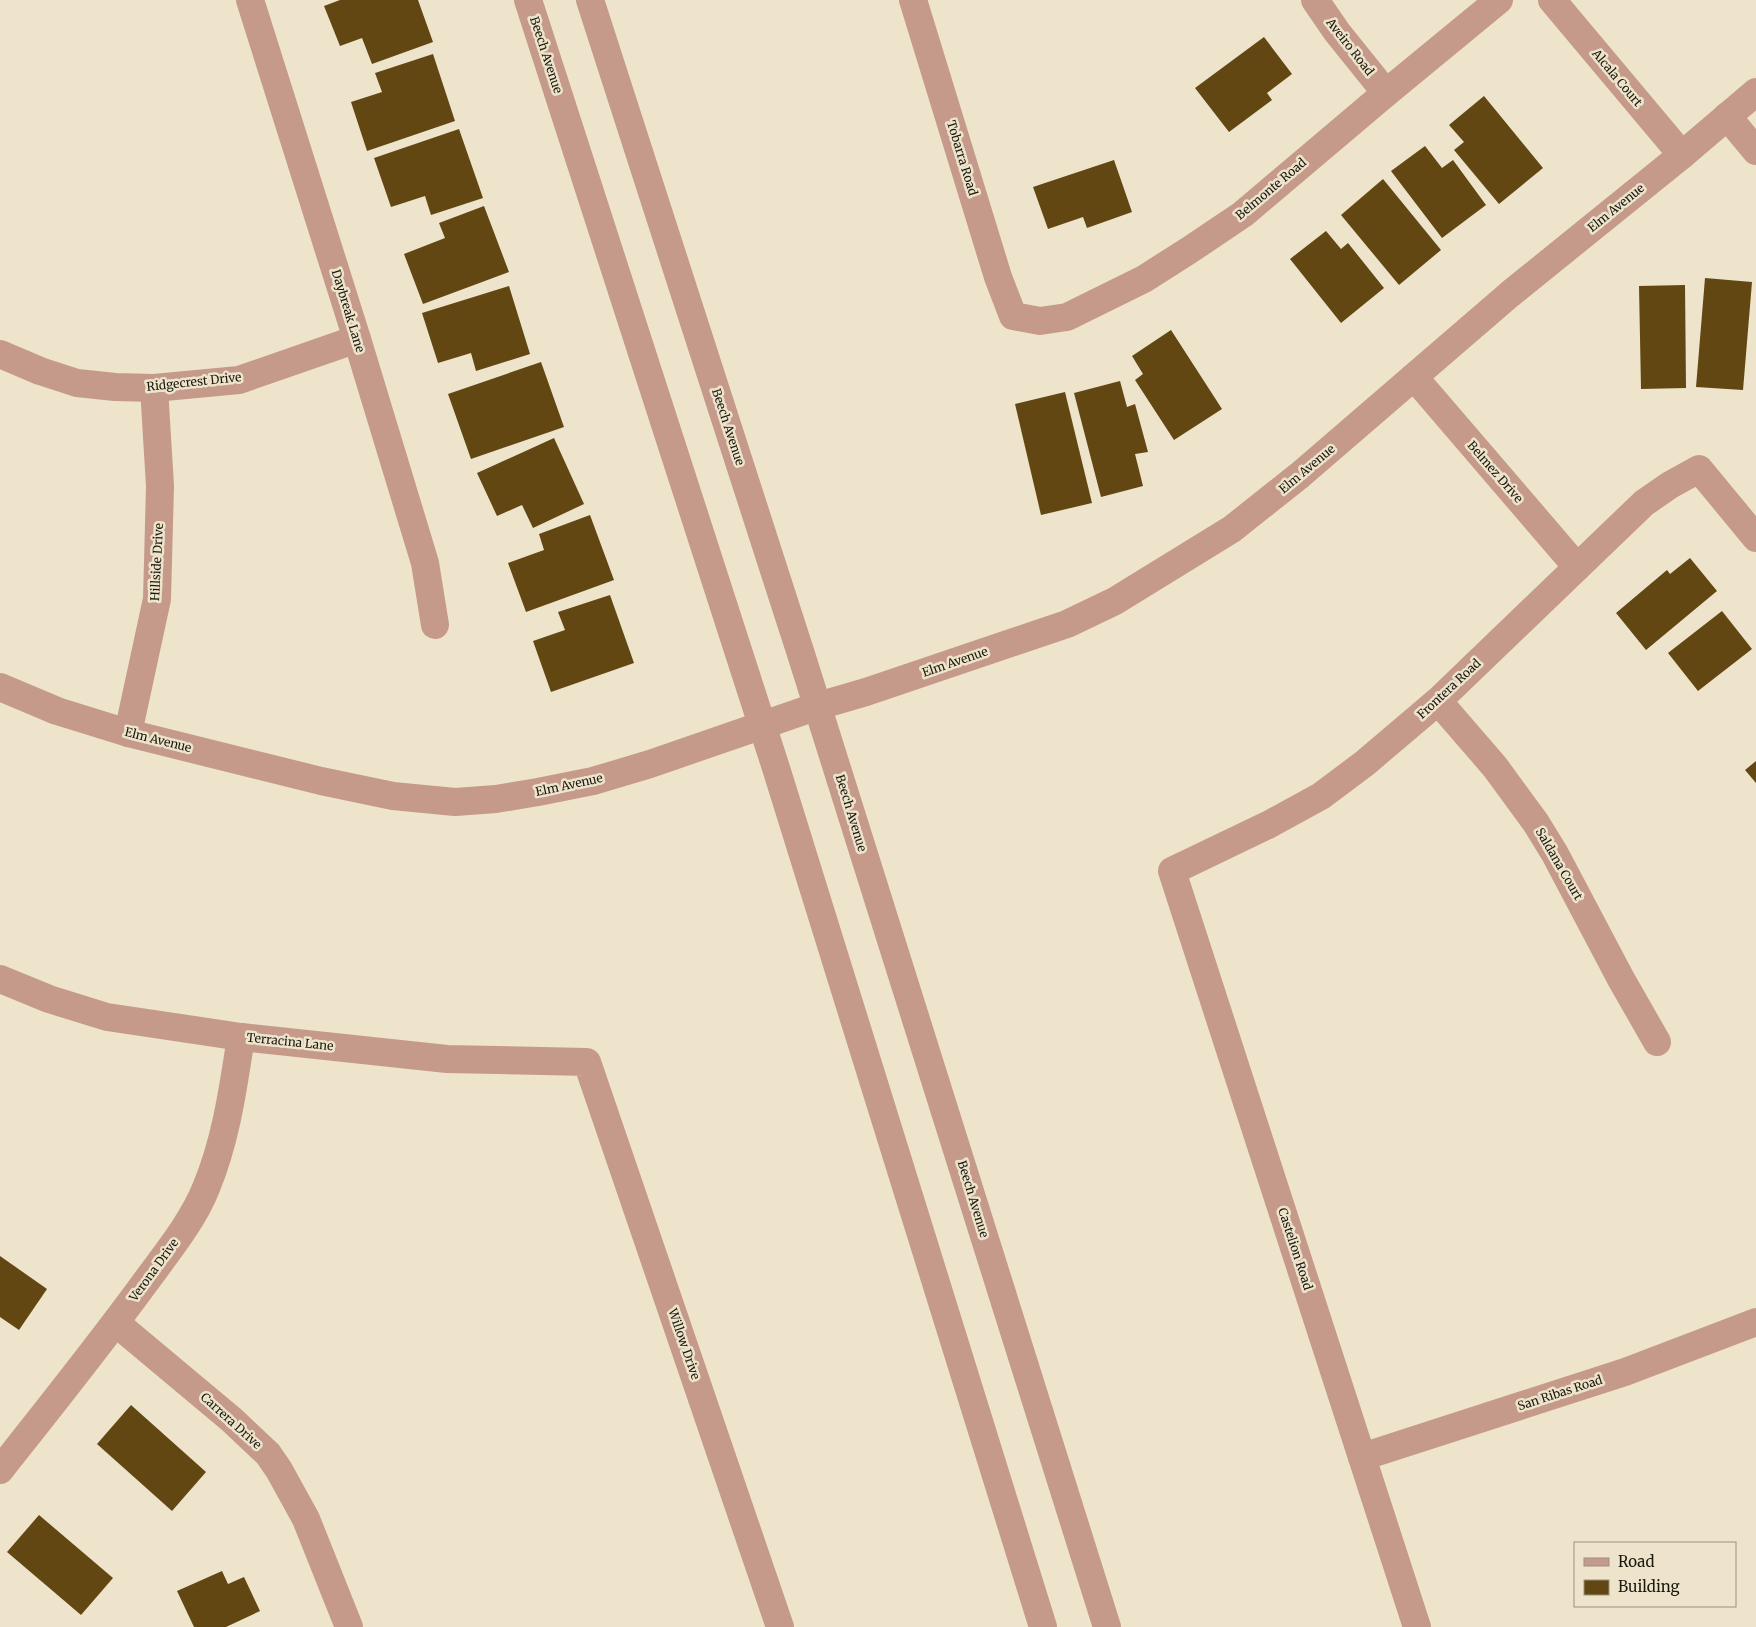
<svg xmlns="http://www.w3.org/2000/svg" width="1756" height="1627" viewBox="0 0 1756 1627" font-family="Merriweather,serif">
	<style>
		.building { fill: #624713 }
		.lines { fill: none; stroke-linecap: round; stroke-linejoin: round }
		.minor { stroke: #c69a8b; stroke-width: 28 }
		.labels { text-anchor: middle; stroke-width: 5; stroke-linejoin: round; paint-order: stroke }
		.street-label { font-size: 12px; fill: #1b170f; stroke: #ede4cb }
	</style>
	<rect width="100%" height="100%" fill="#ede4cb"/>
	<g class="building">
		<polygon points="340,0 418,0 433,42 372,64 362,38 340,46 324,6"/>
		<polygon points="1264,37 1292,74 1267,93 1272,100 1229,132 1195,88"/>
		<polygon points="433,54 455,121 367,151 351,102 382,92 375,73"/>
		<polygon points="1484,96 1543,168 1499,204 1454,150 1464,142 1449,125"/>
		<polygon points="459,129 483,198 431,215 425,196 391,207 374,158"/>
		<polygon points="1425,146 1442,168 1453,160 1486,205 1442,238 1391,171"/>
		<polygon points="1114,160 1132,212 1087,228 1083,217 1048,229 1033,187"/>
		<polygon points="1383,179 1441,250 1399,285 1341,215"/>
		<polygon points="484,206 509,272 423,304 404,254 445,238 439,223"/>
		<polygon points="1326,231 1341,249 1348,243 1384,288 1341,323 1290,259"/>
		<polygon points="1705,278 1752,282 1743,390 1696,387"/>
		<polygon points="1685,285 1686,388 1641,389 1639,286"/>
		<polygon points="509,286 530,354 476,371 471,353 438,363 422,313"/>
		<polygon points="1171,330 1222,409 1174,440 1135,380 1143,374 1132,356"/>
		<polygon points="541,362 564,427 471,459 448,394"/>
		<polygon points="1120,381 1127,407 1135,404 1148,452 1135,454 1143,486 1101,497 1074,393"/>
		<polygon points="1065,392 1092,503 1041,515 1015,404"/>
		<polygon points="554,438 584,504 533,528 522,505 497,516 477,473"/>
		<polygon points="590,515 614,580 526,612 508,563 544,550 539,534"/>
		<polygon points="1690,558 1717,591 1646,650 1616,613 1667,570 1670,574"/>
		<polygon points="610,595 634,663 551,692 533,641 565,630 558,612"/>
		<polygon points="1722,611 1752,649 1698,691 1668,653"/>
		<polygon points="1756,761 1756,783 1745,770"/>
		<polygon points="0,1256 47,1289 19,1330 0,1317"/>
		<polygon points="131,1405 206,1472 172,1511 97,1444"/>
		<polygon points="39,1515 113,1578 81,1615 7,1552"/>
		<polygon points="222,1571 228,1584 244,1577 260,1611 226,1627 194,1627 177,1591"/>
	</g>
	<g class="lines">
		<g class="minor">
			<polyline points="250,0 357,339 425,563 435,625"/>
			<polyline points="528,0 776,768 1043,1627"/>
			<polyline points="590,0 801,654 1107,1627"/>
			<polyline points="913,0 998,277 1013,316 1040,321 1067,317 1144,279 1188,251 1243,214 1386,93 1499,0"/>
			<polyline points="1315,0 1337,32 1386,93"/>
			<polyline points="1552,0 1682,155"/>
			<polyline points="1727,116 1756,151"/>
			<polyline points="0,354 40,371 77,383 115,387 154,388 239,380 357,339"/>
			<polyline points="1414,377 1577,567"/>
			<polyline points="0,687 57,711 128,733 321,781 393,796 455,802 496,799 538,792 593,781 650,764 818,706 866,692 1067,624 1115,601 1232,529 1300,475 1510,294 1682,155 1756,92"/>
			<polyline points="1438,701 1495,767 1536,823 1555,854 1621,979 1657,1042"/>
			<polyline points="128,733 157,599 160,486 154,388"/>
			<polyline points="0,979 49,999 107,1017 241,1037 447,1059 587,1062 780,1627"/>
			<polyline points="116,1323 232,1420 268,1454 279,1470 306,1519 349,1627"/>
			<polyline points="1362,1457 1625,1372 1756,1322"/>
			<path d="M 0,1470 C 49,1408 98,1347 144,1284 C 165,1255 193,1221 206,1188 C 226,1140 233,1089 241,1037"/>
			<polyline points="1417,1627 1172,871 1268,825 1321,796 1365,763 1438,701 1644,503 1670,485 1699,469 1756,538"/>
		</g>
	</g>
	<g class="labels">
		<g class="street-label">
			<text transform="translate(1350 47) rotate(52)" y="4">Aveiro Road</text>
			<text transform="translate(546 55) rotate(72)" y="4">Beech Avenue</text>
			<text transform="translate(1617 78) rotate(50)" y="4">Alcala Court</text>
			<text transform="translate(962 158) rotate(73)" y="4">Tobarra Road</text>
			<text transform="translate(1271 189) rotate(-40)" y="4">Belmonte Road</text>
			<text transform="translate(1616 208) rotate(-39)" y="4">Elm Avenue</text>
			<text transform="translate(348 311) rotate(73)" y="4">Daybreak Lane</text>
			<text transform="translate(194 382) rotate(-6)" y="4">Ridgecrest Drive</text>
			<text transform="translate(728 427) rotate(72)" y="4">Beech Avenue</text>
			<text transform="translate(1307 469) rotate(-40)" y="4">Elm Avenue</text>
			<text transform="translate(1495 472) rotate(49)" y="4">Belmez Drive</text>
			<text transform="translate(157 562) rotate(-87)" y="4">Hillside Drive</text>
			<text transform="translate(955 662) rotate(-19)" y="4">Elm Avenue</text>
			<text transform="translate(1449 689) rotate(-43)" y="4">Frontera Road</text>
			<text transform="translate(158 740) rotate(14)" y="4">Elm Avenue</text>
			<text transform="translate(569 785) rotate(-12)" y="4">Elm Avenue</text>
			<text transform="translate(851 813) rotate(73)" y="4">Beech Avenue</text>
			<text transform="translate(1559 864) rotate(60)" y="4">Saldana Court</text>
			<text transform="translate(290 1042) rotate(6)" y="4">Terracina Lane</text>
			<text transform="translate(973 1199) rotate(73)" y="4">Beech Avenue</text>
			<text transform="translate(1295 1249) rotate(72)" y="4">Castelion Road</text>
			<text transform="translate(154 1270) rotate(-54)" y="4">Verona Drive</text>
			<text transform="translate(684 1344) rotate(71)" y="4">Willow Drive</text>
			<text transform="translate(1560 1393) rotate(-18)" y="4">San Ribas Road</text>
			<text transform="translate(231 1421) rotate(42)" y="4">Carrera Drive</text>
		</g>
	</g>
	<rect x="1574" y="1542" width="162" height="65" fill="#ede4cb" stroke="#999280"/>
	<rect x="1584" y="1558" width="25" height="8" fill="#c69a8b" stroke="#999280"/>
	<text x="1618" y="1567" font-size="15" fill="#1b170f">Road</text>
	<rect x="1584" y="1580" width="25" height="15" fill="#624713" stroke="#999280"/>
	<text x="1618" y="1592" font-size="15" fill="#1b170f">Building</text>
</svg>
